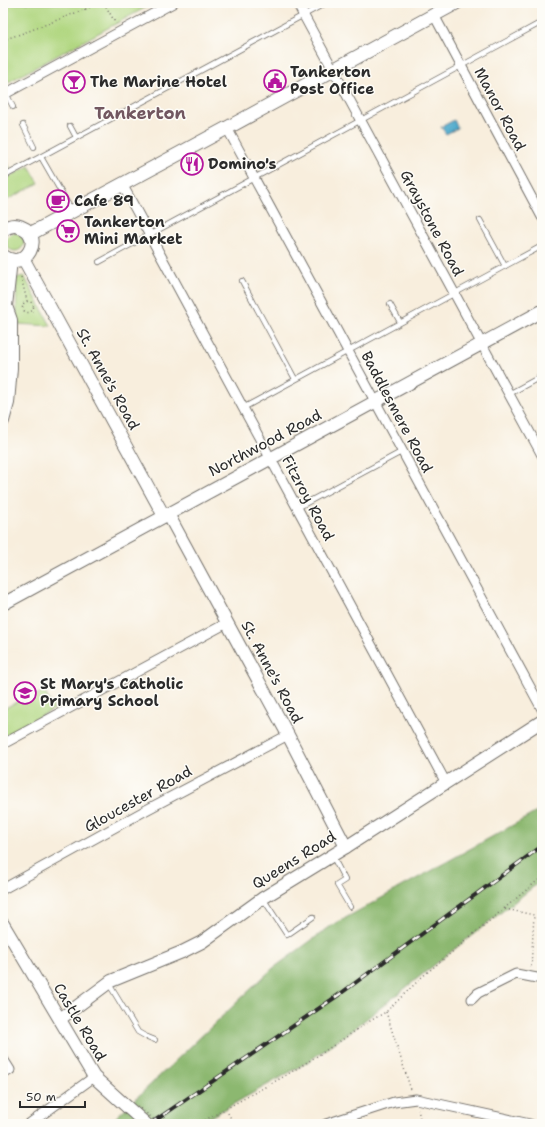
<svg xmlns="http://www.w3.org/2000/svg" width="545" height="1127" viewBox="0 0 545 1127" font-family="'Shantell Sans',sans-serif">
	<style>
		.green { fill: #b1d781; stroke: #6e8156 }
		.forest { fill: #8cb86f; stroke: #5c724d }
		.water { fill: #4ca7ca; stroke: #3c697a }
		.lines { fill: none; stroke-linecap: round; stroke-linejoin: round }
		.service-casing { stroke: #736f69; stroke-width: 6 }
		.minor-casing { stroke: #736f69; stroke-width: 11 }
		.tertiary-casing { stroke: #736f69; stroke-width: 14 }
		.secondary-casing { stroke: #736f69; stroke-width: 15 }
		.path { stroke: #736f69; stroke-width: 1.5; stroke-dasharray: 1 3; stroke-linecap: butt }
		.service { stroke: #fff; stroke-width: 4.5 }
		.minor { stroke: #fff; stroke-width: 9 }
		.tertiary { stroke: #fff; stroke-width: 12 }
		.secondary { stroke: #fff; stroke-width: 13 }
		.rail-casing { stroke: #2b2b2b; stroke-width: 4 }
		.rail { stroke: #fdfcf7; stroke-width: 2.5; stroke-dasharray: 8; stroke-linecap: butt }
		.path-bridge { stroke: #736f69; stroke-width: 1.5; stroke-dasharray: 1 3; stroke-linecap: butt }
		.labels { text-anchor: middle; stroke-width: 3; stroke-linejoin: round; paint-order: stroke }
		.poi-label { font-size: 15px; font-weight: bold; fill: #2b2b2b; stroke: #fdfcf7; text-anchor: start }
		.street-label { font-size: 15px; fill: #2b2b2b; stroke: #fdfcf7 }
		.quarter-label { font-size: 17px; font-weight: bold; fill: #725760; stroke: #fdfcf7 }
	</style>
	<rect width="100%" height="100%" fill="#fdfcf7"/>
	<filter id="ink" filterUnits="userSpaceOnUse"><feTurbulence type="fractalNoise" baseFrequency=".025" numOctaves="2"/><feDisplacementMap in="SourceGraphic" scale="8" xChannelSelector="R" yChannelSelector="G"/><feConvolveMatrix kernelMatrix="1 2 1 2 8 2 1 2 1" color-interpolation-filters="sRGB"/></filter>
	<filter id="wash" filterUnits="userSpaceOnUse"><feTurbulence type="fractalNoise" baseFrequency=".012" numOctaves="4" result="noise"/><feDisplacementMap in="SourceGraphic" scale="16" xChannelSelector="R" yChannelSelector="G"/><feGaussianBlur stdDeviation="0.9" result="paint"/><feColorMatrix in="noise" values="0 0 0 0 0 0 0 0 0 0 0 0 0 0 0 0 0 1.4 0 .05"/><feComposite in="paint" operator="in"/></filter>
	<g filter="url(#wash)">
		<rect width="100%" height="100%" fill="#f8eedd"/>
		<g class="green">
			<polygon points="3,3 154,3 3,85"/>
			<polygon points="3,154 11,170 3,175"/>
			<polygon points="29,166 39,183 3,202 3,180"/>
			<circle cx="15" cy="242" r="9"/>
			<polygon points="24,276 51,326 17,324 16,278"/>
			<polygon points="44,691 54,709 3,737 3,709 21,700 22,702"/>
		</g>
		<polygon class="forest" points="542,809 542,880 351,1031 306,1063 214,1115 197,1124 109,1124 272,969 331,926"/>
		<polygon class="water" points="454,120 458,128 446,134 441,127"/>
	</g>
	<g filter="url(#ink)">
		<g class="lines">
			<g class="service-casing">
				<g id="service">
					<polyline points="6,93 13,107"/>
					<polyline points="23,125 34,147"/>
					<polyline points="70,126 76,137"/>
					<polyline points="41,157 72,211"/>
					<polyline points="3,177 326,3"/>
					<polyline points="480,220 505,266"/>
					<polyline points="99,262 542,22"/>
					<polyline points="242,281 295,379"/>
					<polyline points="390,304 400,322"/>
					<polyline points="509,394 542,376"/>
					<polyline points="243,408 542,246"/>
					<polyline points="297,508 403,451"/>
					<polyline points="333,857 345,880 337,885 350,907"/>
					<polyline points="264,900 287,935 313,917"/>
					<polyline points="109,984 138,1032 145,1036 155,1040"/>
				</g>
			</g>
			<g class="minor-casing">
				<g id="minor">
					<polyline points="297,3 542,455"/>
					<polyline points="434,15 542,217"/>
					<polyline points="3,95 173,3"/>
					<polyline points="227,128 542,709"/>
					<polyline points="122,184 446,783"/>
					<polyline points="3,744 227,623"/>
					<polyline points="3,889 148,809 288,735"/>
					<polyline points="472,999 478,993 516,974 542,979"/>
					<polyline points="3,1059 10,1070 3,1074"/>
					<polyline points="29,1124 94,1077"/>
					<polyline points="326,1124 394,1102 416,1099 530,1124"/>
				</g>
			</g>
			<g class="tertiary-casing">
				<g id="tertiary">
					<polyline points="23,258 164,516"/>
					<polyline points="3,421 8,403 11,368 11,320 6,306 11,260"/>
					<polyline points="168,514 288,735 346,847"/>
					<polyline points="3,604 542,311"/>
					<polyline points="3,924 94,1077 146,1124"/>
					<polyline points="60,1019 111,981 182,952 202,942 263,898 346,847 542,721"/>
				</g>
			</g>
			<g class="secondary-casing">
				<g id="secondary">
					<path d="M 3,230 C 8,226 14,224 21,227 C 45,236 26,273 3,256"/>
					<polyline points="30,234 227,128 456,3"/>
				</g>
			</g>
			<g class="path">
				<polyline points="104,3 116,24"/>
				<polyline points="85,10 86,3"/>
				<polyline points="3,40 29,31 101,3"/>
				<polyline points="21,277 27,301"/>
				<circle cx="28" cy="307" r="5.5"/>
				<polyline points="505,909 534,915 531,969"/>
				<polyline points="386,1012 411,1090"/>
				<polyline points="418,1109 421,1124"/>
				<polyline points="228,1113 234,1124"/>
				<polyline points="198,1124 283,1077 322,1053 370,1021 386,1012 423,976 542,877"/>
			</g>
			<use href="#service" class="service"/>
			<use href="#minor" class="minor"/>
			<use href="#tertiary" class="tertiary"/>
			<use href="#secondary" class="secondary"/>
			<g class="rail-casing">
				<polyline id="rail" points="150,1124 340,994 542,846"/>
			</g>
			<use href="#rail" class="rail"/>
			<polyline class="path-bridge" points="137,1106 160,1124"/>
		</g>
	</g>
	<defs>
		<g id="civic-ring" transform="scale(1.15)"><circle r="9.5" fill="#fdfcf7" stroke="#b5179e" stroke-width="1.5"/><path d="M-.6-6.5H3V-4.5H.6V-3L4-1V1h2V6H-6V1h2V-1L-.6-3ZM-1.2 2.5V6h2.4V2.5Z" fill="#b5179e"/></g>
		<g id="bar-ring" transform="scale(1.15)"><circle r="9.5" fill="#fdfcf7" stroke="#b5179e" stroke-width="1.5"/><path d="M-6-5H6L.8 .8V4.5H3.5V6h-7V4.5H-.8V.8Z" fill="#b5179e"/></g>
		<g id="restaurant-ring" transform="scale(1.15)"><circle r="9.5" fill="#fdfcf7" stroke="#b5179e" stroke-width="1.5"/><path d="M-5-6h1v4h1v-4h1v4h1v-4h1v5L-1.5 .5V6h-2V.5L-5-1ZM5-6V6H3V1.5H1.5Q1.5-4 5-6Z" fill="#b5179e"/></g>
		<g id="cafe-ring" transform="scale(1.15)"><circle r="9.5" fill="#fdfcf7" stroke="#b5179e" stroke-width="1.5"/><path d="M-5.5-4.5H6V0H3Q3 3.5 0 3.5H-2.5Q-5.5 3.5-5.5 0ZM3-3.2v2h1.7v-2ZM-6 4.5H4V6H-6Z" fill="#b5179e"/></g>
		<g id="supermarket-ring" transform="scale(1.15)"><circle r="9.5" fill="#fdfcf7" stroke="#b5179e" stroke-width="1.5"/><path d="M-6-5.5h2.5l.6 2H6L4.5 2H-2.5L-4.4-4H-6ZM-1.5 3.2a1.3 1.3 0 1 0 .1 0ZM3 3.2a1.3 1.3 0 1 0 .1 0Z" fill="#b5179e"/></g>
		<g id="school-ring" transform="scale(1.15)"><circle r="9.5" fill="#fdfcf7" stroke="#b5179e" stroke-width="1.5"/><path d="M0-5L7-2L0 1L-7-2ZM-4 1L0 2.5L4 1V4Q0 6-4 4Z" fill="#b5179e"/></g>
	</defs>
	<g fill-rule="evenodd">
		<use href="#civic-ring" x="275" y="81"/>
		<use href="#bar-ring" x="74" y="82"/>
		<use href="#restaurant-ring" x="192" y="164"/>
		<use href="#cafe-ring" x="58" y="201"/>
		<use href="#supermarket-ring" x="68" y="231"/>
		<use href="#school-ring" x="25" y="693"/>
	</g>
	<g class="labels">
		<g class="poi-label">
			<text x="290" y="77">Tankerton<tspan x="290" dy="17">Post Office</tspan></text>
			<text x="90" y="87">The Marine Hotel</text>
			<text x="208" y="169">Domino's</text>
			<text x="74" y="206">Cafe 89</text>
			<text x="84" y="227">Tankerton<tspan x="84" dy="17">Mini Market</tspan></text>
			<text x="40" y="689">St Mary's Catholic<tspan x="40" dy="17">Primary School</tspan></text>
		</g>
		<g class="street-label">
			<text transform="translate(500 109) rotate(62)" y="5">Manor Road</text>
			<text transform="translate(432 223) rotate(62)" y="5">Graystone Road</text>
			<text transform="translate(108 379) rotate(61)" y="5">St. Anne's Road</text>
			<text transform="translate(397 412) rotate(62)" y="5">Baddlesmere Road</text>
			<text transform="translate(265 443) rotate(-28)" y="5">Northwood Road</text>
			<text transform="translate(308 498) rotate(62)" y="5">Fitzroy Road</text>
			<text transform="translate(272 672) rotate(62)" y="5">St. Anne's Road</text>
			<text transform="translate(138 799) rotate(-29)" y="5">Gloucester Road</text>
			<text transform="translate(294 860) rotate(-32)" y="5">Queens Road</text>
			<text transform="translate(80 1022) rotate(59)" y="5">Castle Road</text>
		</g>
		<g class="quarter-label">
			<text x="140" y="119">Tankerton</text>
		</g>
	</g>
	<rect width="545" height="1127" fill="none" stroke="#fdfcf7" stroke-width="16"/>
	<path d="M20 1101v6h65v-6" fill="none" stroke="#2b2b2b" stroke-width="2"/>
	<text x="26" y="1101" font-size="12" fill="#2b2b2b" stroke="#fdfcf7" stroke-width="3" paint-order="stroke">50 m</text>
</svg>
